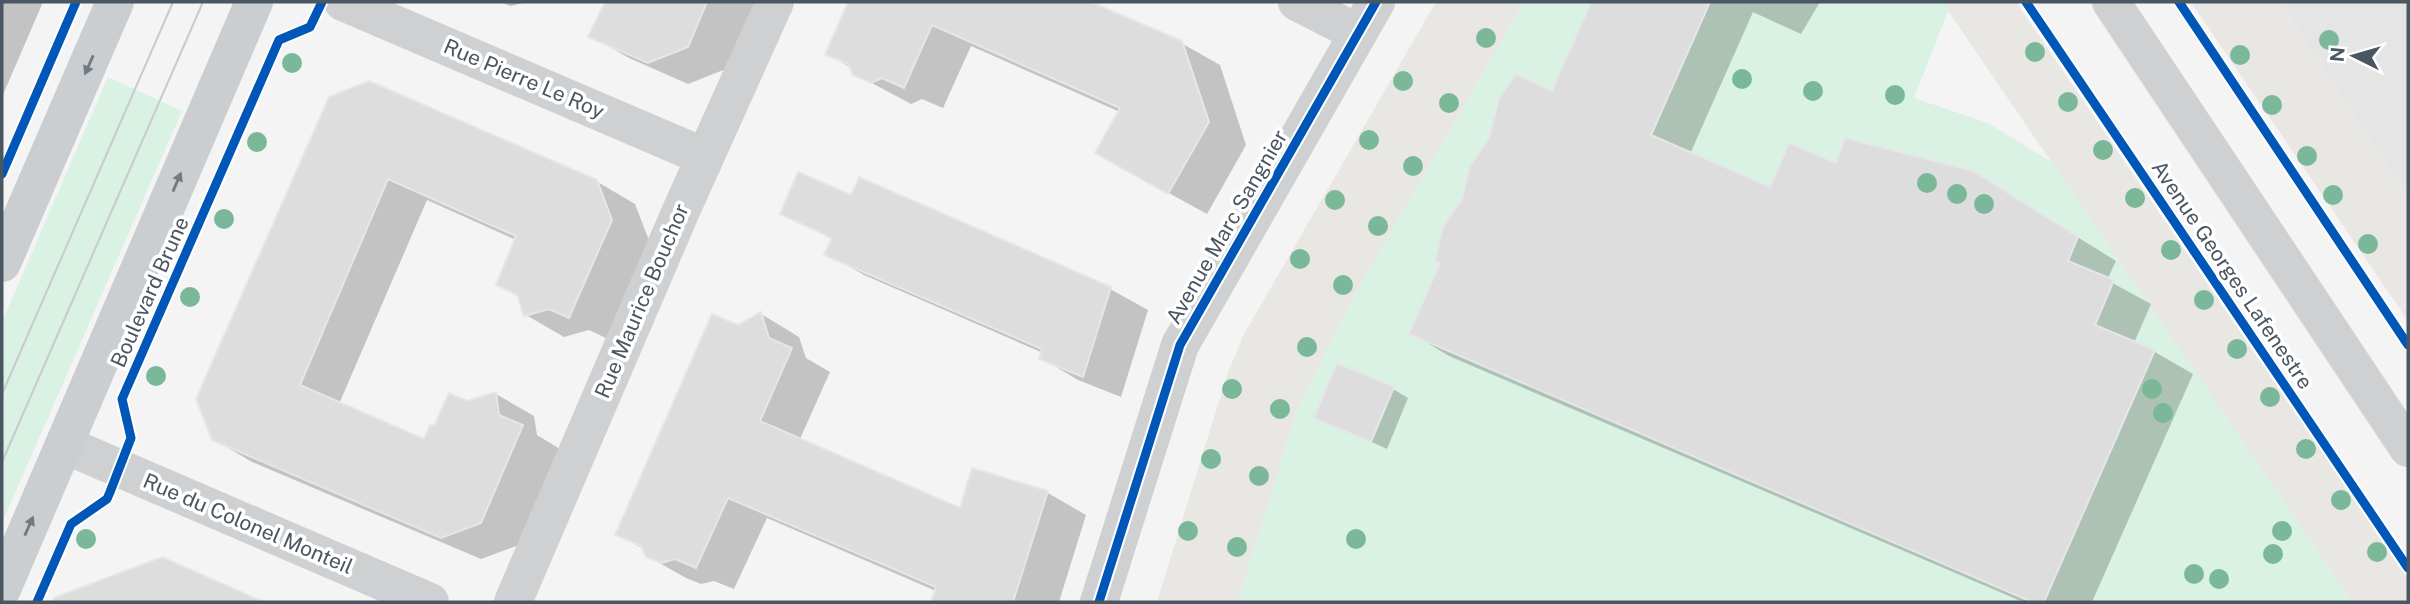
<svg xmlns="http://www.w3.org/2000/svg" width="2410" height="604" viewBox="0 0 2410 604" font-family="'Public Sans',sans-serif">
	<style>
		.commercial { fill: #e8e7e3 }
		.education { fill: #e6e5e6 }
		.green { fill: #d9f2e3 }
		.shadow { fill: #0003 }
		.building { fill: #ddddde; stroke: #e5e6e7; stroke-width: 2 }
		.lines { fill: none; stroke-linecap: round; stroke-linejoin: round }
		.minor { stroke: #ced0d2; stroke-width: 38 }
		.tertiary { stroke: #ced0d2; stroke-width: 38 }
		.primary { stroke: #caced1; stroke-width: 38 }
		.tram { stroke: #c9cacc; stroke-width: 2 }
		.cycleway-casing { stroke: #fff; stroke-width: 13 }
		.cycleway { stroke: #0057b8; stroke-width: 9 }
		.tree { fill: #7ab899 }
		.oneway { fill: #707a83 }
		.labels { text-anchor: middle; stroke-width: 7; stroke-linejoin: round; paint-order: stroke }
		.street-label { font-size: 21px; fill: #4a5661; stroke: #fff }
	</style>
	<rect width="100%" height="100%" fill="#f4f4f4"/>
	<g class="commercial">
		<polygon points="1436,2 1524,2 1357,291 1322,359 1297,411 1238,602 1157,602 1227,375 1244,334"/>
		<polygon points="1942,2 2016,2 2408,579 2408,602 2352,602"/>
		<polygon points="2191,2 2280,2 2408,196 2408,321"/>
	</g>
	<polygon class="education" points="2280,2 2408,2 2408,196 2396,178"/>
	<g class="green">
		<polygon points="1524,2 1942,2 1948,11 1914,98 1988,123 2053,163 2352,602 1238,602 1297,411 1322,359 1357,291"/>
		<polygon points="108,77 182,111 2,523 2,322"/>
	</g>
	<g class="shadow">
		<polygon points="2,2 43,2 2,97"/>
		<polygon points="500,2 527,2 511,6"/>
		<polygon points="607,2 756,2 726,69 688,84 629,58 591,36"/>
		<polygon points="850,2 1087,2 1181,43 1220,65 1246,145 1207,214 1136,175 1120,112 971,46 943,108 922,99 911,104 855,74 853,69 827,54"/>
		<polygon points="1593,2 1820,2 1801,34 1753,12 1690,154 1771,190 1836,165 1973,172 2116,261 2107,280 2151,304 2134,343 2155,352 2193,374 2092,602 2023,602 1449,356 1411,333 1553,93"/>
		<polygon points="330,99 596,181 635,204 650,243 608,339 589,330 564,337 526,315 519,297 498,284 516,240 427,200 339,404 425,442 435,428 466,403 496,394 534,416 537,435 560,449 519,545 481,559 252,462 213,439"/>
		<polygon points="860,179 1110,289 1148,310 1121,397 1078,380 1041,358 1043,353 864,275 827,254 833,240 782,213 852,198"/>
		<polygon points="761,314 799,337 806,358 830,372 800,439 961,510 973,470 1048,493 1086,515 1059,602 933,602 936,591 767,518 734,589 714,581 701,584 686,578 647,556 645,550 618,534 738,327"/>
		<polygon points="1393,389 1408,398 1387,449 1317,417"/>
		<polygon points="121,574 218,584 250,602 110,602"/>
	</g>
	<g class="building">
		<polygon points="605,2 707,2 688,47 648,63 588,37"/>
		<polygon points="848,2 1091,2 1182,41 1209,122 1168,194 1095,153 1120,108 932,25 904,88 882,78 871,83 853,75 848,64 825,55"/>
		<polygon points="1591,2 1710,2 1651,135 1770,187 1789,143 1836,163 1845,138 1973,171 2078,237 2068,261 2114,280 2095,325 2155,350 2044,602 2032,602 1409,334 1440,263 1435,261 1443,227 1462,199 1470,166 1489,138 1499,99 1515,74 1552,91"/>
		<polygon points="369,81 597,180 612,220 569,318 549,309 524,316 517,295 496,285 516,236 388,179 300,385 424,439 430,425 434,426 449,393 467,401 496,392 499,415 523,425 481,523 441,538 212,440 196,399 329,97"/>
		<polygon points="798,172 851,195 859,177 1111,287 1083,377 1039,359 1042,349 824,255 832,238 780,214"/>
		<polygon points="761,312 769,338 792,348 760,421 960,508 972,468 1048,491 1013,602 931,602 936,587 728,498 696,568 675,559 661,563 646,557 640,545 615,535 712,314 738,325"/>
		<polygon points="1337,363 1394,387 1371,442 1314,418"/>
		<polygon points="162,557 264,602 54,602 53,598"/>
	</g>
	<g class="lines">
		<g class="minor">
			<polyline points="343,2 705,157"/>
			<polyline points="1297,2 1358,33"/>
			<polyline points="65,445 430,602"/>
			<polyline points="513,602 680,213 775,2"/>
			<polyline points="1099,602 1180,345 1376,2"/>
		</g>
		<polyline class="tertiary" points="2111,2 2408,448"/>
		<g class="primary">
			<polyline points="2,263 115,2"/>
			<polyline points="2,589 254,2"/>
		</g>
		<g class="tram">
			<polyline points="2,394 173,2"/>
			<polyline points="2,462 203,2"/>
		</g>
		<g class="cycleway-casing">
			<g id="cycleway">
				<polyline points="2026,2 2408,568"/>
				<polyline points="2179,2 2408,345"/>
				<polyline points="2,174 76,2"/>
				<polyline points="37,602 71,524 107,499 110,492 131,438 122,399 279,40 310,27 322,2"/>
				<polyline points="1099,602 1180,345 1376,2"/>
			</g>
		</g>
		<use href="#cycleway" class="cycleway"/>
	</g>
	<g class="tree">
		<circle cx="1486" cy="38" r="10"/>
		<circle cx="2329" cy="40" r="10"/>
		<circle cx="2035" cy="52" r="10"/>
		<circle cx="2240" cy="55" r="10"/>
		<circle cx="292" cy="63" r="10"/>
		<circle cx="1742" cy="79" r="10"/>
		<circle cx="1403" cy="81" r="10"/>
		<circle cx="1813" cy="91" r="10"/>
		<circle cx="1895" cy="95" r="10"/>
		<circle cx="2068" cy="102" r="10"/>
		<circle cx="1449" cy="103" r="10"/>
		<circle cx="2272" cy="105" r="10"/>
		<circle cx="1369" cy="140" r="10"/>
		<circle cx="257" cy="142" r="10"/>
		<circle cx="2103" cy="150" r="10"/>
		<circle cx="2307" cy="156" r="10"/>
		<circle cx="1413" cy="166" r="10"/>
		<circle cx="1927" cy="183" r="10"/>
		<circle cx="1957" cy="194" r="10"/>
		<circle cx="2333" cy="195" r="10"/>
		<circle cx="2135" cy="198" r="10"/>
		<circle cx="1335" cy="200" r="10"/>
		<circle cx="1984" cy="204" r="10"/>
		<circle cx="224" cy="219" r="10"/>
		<circle cx="1378" cy="226" r="10"/>
		<circle cx="2368" cy="244" r="10"/>
		<circle cx="2171" cy="250" r="10"/>
		<circle cx="1300" cy="259" r="10"/>
		<circle cx="1343" cy="285" r="10"/>
		<circle cx="190" cy="297" r="10"/>
		<circle cx="2204" cy="300" r="10"/>
		<circle cx="1307" cy="347" r="10"/>
		<circle cx="2237" cy="349" r="10"/>
		<circle cx="156" cy="376" r="10"/>
		<circle cx="1232" cy="389" r="10"/>
		<circle cx="2152" cy="389" r="10"/>
		<circle cx="2270" cy="397" r="10"/>
		<circle cx="1280" cy="409" r="10"/>
		<circle cx="2163" cy="413" r="10"/>
		<circle cx="2306" cy="449" r="10"/>
		<circle cx="1211" cy="459" r="10"/>
		<circle cx="1259" cy="476" r="10"/>
		<circle cx="2341" cy="500" r="10"/>
		<circle cx="1188" cy="531" r="10"/>
		<circle cx="2282" cy="531" r="10"/>
		<circle cx="86" cy="539" r="10"/>
		<circle cx="1356" cy="539" r="10"/>
		<circle cx="1237" cy="547" r="10"/>
		<circle cx="2377" cy="552" r="10"/>
		<circle cx="2273" cy="554" r="10"/>
		<circle cx="2194" cy="574" r="10"/>
		<circle cx="2219" cy="579" r="10"/>
	</g>
	<defs><path id="oneway-solid" d="M-6-.8H1V-3.2L6.5 0L1 3.2V.8H-6Z" transform="scale(1.75)"/></defs>
	<g class="oneway">
		<use href="#oneway-solid" transform="translate(89 65) rotate(114)"/>
		<use href="#oneway-solid" transform="translate(177 182) rotate(-67)"/>
		<use href="#oneway-solid" transform="translate(29 526) rotate(-66)"/>
	</g>
	<g class="labels">
		<g class="street-label">
			<text transform="translate(524 79) rotate(23)" y="7">Rue Pierre Le Roy</text>
			<text transform="translate(1227 227) rotate(-60)" y="7">Avenue Marc Sangnier</text>
			<text transform="translate(2232 275) rotate(56)" y="7">Avenue Georges Lafenestre</text>
			<text transform="translate(150 292) rotate(-66)" y="7">Boulevard Brune</text>
			<text transform="translate(642 301) rotate(-67)" y="7">Rue Maurice Bouchor</text>
			<text transform="translate(248 524) rotate(23)" y="7">Rue du Colonel Monteil</text>
		</g>
	</g>
	<rect width="2410" height="604" fill="none" stroke="#4a5661" stroke-width="7"/>
	<g transform="translate(2354 56) rotate(275)" stroke="#ffffff" stroke-width="5" paint-order="stroke">
	<path d="M0-5L12 26L0 18L-12 26Z" fill="#4a5661"/>
	<text y="-10" font-size="19" font-weight="bold" text-anchor="middle" fill="#4a5661">N</text>
	</g>
</svg>
